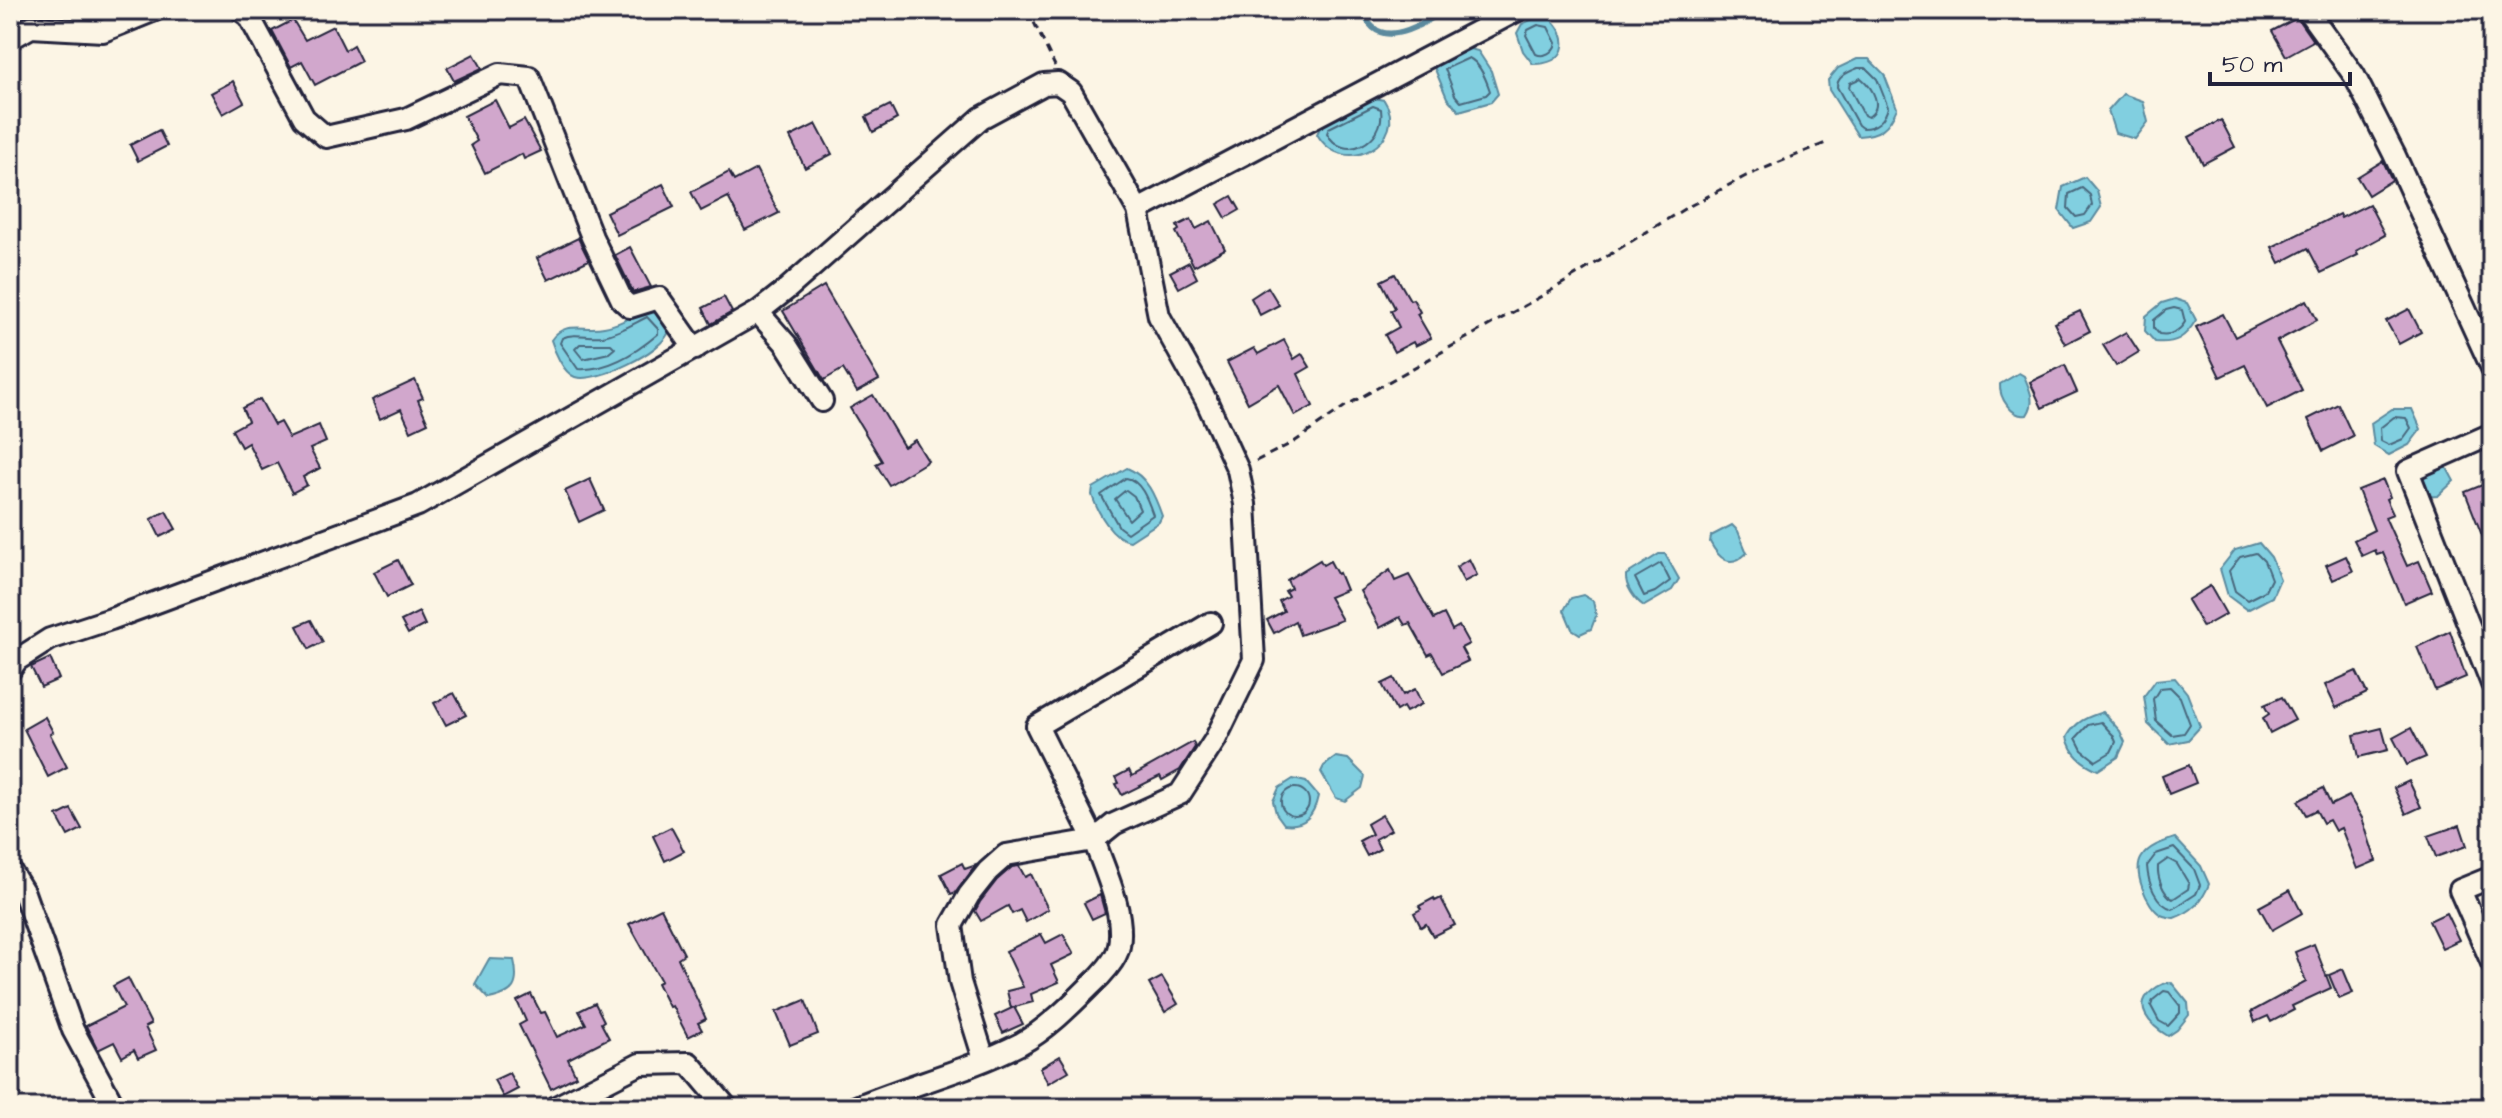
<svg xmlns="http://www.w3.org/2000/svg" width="2502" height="1118" viewBox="0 0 2502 1118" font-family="'Architects Daughter',sans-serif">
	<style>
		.water { fill: #81cfe0; stroke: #5b8a9e; stroke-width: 2 }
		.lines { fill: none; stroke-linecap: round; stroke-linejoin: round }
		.shore { stroke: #48677d; stroke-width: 2 }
		.stream { stroke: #5b8a9e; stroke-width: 6 }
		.building { fill: #d1a7cc; stroke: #22223b; stroke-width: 2 }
		.street-casing { stroke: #22223b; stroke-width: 26 }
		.path { stroke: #22223b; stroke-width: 3; stroke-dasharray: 8 6; stroke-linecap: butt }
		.street { stroke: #fcf5e5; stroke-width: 20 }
	</style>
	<rect width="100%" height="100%" fill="#fcf5e5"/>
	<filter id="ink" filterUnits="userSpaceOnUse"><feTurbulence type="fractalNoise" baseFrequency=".0125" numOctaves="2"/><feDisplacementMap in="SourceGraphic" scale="16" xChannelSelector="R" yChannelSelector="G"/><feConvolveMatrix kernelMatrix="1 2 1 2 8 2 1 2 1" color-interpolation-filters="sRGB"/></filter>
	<g filter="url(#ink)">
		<g class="water">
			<path d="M 1537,17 L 1551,19 C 1572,41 1566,64 1533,64 L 1523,51 L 1517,33 L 1522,24 Z"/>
			<polygon points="1470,49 1478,51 1491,71 1498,94 1491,102 1459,111 1447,98 1434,67 1436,62"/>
			<path d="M 1857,59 L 1869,59 L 1884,74 L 1897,108 C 1889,128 1879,135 1858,136 L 1829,90 L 1828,80 L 1838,68 Z"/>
			<polygon points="2123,94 2143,101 2148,122 2135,139 2115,133 2108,111"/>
			<path d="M 1373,98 L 1384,100 C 1411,140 1344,181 1317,134 L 1322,123 Z"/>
			<polygon points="2085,177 2097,191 2101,207 2091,222 2073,228 2059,210 2063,187"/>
			<path d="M 2175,299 L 2187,303 L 2196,320 C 2185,338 2176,344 2155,342 L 2145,331 L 2146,316 L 2162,303 Z"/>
			<path d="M 644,309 L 656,312 L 669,331 C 664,351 596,384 575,377 C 563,373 554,350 551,340 C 564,320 584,331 604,327 C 618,325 632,317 644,309 Z"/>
			<path d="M 2019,373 L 2024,376 C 2030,390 2036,402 2027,415 C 2012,418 1999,398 2000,384 Z"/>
			<polygon points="2392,409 2412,409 2421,429 2409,445 2389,455 2374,446 2371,423"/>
			<polygon points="2435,463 2447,468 2454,481 2438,496 2423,497 2416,476"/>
			<path d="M 1127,468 C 1147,476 1155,496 1162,516 L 1159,522 L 1130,541 C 1112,539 1097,511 1092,495 L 1093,488 Z"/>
			<path d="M 1732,525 L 1738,531 L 1747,553 C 1730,569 1719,559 1710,542 L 1711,536 Z"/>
			<polygon points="2259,543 2271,557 2280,579 2272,597 2247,610 2228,596 2220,569 2235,550"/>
			<path d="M 1659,554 L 1665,554 L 1679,579 L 1672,590 L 1644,606 C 1635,600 1625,586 1626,575 Z"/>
			<polygon points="1583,595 1593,601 1596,616 1591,629 1580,634 1572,629 1564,610 1571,598"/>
			<polygon points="2175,678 2187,693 2200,727 2188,740 2169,744 2148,724 2144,696 2156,680"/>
			<path d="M 2103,712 L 2120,731 L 2125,742 L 2118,757 L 2098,770 C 2082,763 2071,754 2067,737 C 2076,721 2087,717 2103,712 Z"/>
			<polygon points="1336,757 1348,759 1365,776 1362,788 1345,801 1336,798 1321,772 1324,766"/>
			<path d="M 1293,779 L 1306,782 L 1318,796 C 1314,815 1305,827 1284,824 L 1276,813 L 1273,801 L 1279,788 Z"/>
			<path d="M 2175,838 L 2201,866 L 2209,884 C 2203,901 2192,912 2174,918 C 2170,917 2165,917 2161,915 C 2147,907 2132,871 2142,857 C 2149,846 2163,842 2175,838 Z"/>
			<path d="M 489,959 L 514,960 C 520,986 514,994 489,999 L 475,984 Z"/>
			<path d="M 2171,982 L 2188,1003 L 2189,1015 L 2177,1030 L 2168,1036 C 2151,1026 2131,1006 2153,990 C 2159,985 2163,983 2171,982 Z"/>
		</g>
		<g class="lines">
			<g class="shore">
				<path d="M 1538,25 L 1548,27 L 1556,43 C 1554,52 1544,58 1536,54 L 1526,35 L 1528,30 Z"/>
				<path d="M 1469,58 C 1480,63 1486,79 1490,91 L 1486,95 L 1461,102 L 1455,95 L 1445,69 Z"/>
				<path d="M 1858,68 L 1866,68 L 1877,79 L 1888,107 C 1885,120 1876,128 1862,128 L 1858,125 L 1837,87 C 1837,76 1849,72 1858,68 Z"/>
				<path d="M 1861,78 C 1873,88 1884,107 1868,117 L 1864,115 L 1849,87 L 1850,83 Z"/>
				<path d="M 1373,106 L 1381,109 C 1386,142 1343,164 1327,133 L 1329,128 Z"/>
				<polygon points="2082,188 2090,195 2092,205 2085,215 2076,217 2068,208 2069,194"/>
				<path d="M 2174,308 L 2182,310 L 2185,322 C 2179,332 2171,336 2159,334 L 2154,328 L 2154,320 L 2166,310 Z"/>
				<path d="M 647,317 L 658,329 L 658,334 C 637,352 607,371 578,369 L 560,343 L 562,338 C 576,332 588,338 603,336 C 619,333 633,324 647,317 Z"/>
				<polygon points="580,344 611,344 615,348 609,353 583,359 575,349"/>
				<polygon points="2394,417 2406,418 2411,428 2403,439 2389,445 2381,441 2380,428"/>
				<path d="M 1126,478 C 1141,480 1148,501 1153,515 L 1127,533 L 1119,527 L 1101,495 Z"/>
				<polygon points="1126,490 1134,496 1140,510 1129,520 1115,499"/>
				<polygon points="2256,553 2264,561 2271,579 2265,591 2247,600 2235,591 2229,571 2240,557"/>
				<polygon points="1661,563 1670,581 1655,592 1644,596 1635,578"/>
				<polygon points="2170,687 2180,697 2190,724 2184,733 2172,735 2156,721 2153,699 2160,688"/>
				<polygon points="2101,722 2113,735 2116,742 2111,752 2096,761 2082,750 2076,738 2088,725"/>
				<circle cx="1295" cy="802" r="14"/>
				<path d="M 2174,848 L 2194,869 L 2200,885 L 2196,894 L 2173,909 C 2156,905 2148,883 2147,866 L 2156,854 Z"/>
				<path d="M 2168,859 L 2177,864 L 2189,884 L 2188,889 L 2173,899 C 2163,894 2157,877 2158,866 Z"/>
				<polygon points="2164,991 2169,992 2180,1006 2180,1013 2168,1026 2159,1021 2151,1006 2153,1000"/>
			</g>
			<path class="stream" d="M 1363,10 C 1376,54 1419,26 1445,10"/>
		</g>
		<g class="building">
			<polygon points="2297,18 2313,41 2286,56 2272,31"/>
			<polygon points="293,20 305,40 333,26 345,50 353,45 361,61 315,85 302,61 291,67 272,31"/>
			<polygon points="474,54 482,68 454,81 447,68"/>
			<polygon points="233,81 244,102 223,114 211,93"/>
			<polygon points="495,100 509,128 524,120 541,151 524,159 522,154 485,173 471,145 477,141 464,116"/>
			<polygon points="890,105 897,119 873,132 866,117"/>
			<polygon points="2221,120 2235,147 2203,164 2189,137"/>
			<polygon points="816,124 832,154 805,168 790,137"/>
			<polygon points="159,130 167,146 138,161 130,145"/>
			<polygon points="2383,161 2392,180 2368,195 2357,177"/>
			<polygon points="756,169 779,213 745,230 728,197 701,211 691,192 729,172 734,181"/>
			<polygon points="663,184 674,207 617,235 606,212"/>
			<polygon points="1232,196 1240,210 1226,218 1218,204"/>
			<polygon points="2369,204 2385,235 2356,251 2358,255 2321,273 2308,248 2280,263 2272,247 2339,214 2341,218"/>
			<polygon points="1191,219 1196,229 1211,221 1225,249 1194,266 1176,232 1179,230 1177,226"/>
			<polygon points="578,238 589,260 548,280 537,258"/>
			<polygon points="630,247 651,287 633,292 615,255"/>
			<polygon points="1189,262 1197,278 1179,288 1170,272"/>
			<polygon points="1395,274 1410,300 1413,299 1420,312 1417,314 1431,338 1415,346 1413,342 1394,352 1385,335 1399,327 1391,311 1395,308 1381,281"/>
			<polygon points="824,286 879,380 857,392 843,369 824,380 783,311"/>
			<polygon points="1268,287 1279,305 1260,315 1251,298"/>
			<polygon points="724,297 732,312 711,324 703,308"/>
			<polygon points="2307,300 2317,320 2277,341 2302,390 2267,408 2245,365 2220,377 2196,327 2223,314 2235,337"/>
			<polygon points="2409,309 2421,332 2399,344 2386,321"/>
			<polygon points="2080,311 2090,331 2065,344 2054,323"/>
			<polygon points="2126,332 2139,352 2116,366 2103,345"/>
			<polygon points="1284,340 1294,359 1302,354 1310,367 1298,374 1313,406 1295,416 1279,385 1248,403 1227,362 1254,348 1258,354"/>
			<polygon points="2065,365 2077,392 2042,408 2030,382"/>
			<polygon points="415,380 423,398 418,400 428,423 411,431 401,409 380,419 372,400"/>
			<polygon points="873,395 904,447 915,440 928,461 889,485 876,464 882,461 850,408"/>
			<polygon points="260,399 274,425 280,422 289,438 319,425 326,442 310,449 320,468 303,477 307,485 292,493 277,463 262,470 248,443 241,447 232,430 248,421 242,408"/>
			<polygon points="2338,404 2353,436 2323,451 2308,419"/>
			<polygon points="590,479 604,510 579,522 565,491"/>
			<polygon points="2383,480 2390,497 2386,499 2393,514 2385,517 2407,566 2419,561 2432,591 2404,603 2383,553 2377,555 2375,550 2362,556 2354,540 2374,530 2358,490"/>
			<polygon points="2492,481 2492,558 2491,558 2465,492"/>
			<polygon points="166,511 176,529 160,537 151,519"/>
			<polygon points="2346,556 2353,571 2333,580 2326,565"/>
			<polygon points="1469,559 1477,575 1464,582 1456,567"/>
			<polygon points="398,560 411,585 387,597 374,572"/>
			<polygon points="1320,560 1323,565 1330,561 1337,574 1339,573 1346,590 1329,597 1342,620 1300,635 1295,621 1274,633 1267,620 1284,611 1279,601 1288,596 1285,591 1291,588 1287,580"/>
			<polygon points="1390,570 1395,581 1409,575 1434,619 1444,614 1452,630 1459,626 1469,644 1461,648 1468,661 1443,673 1432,653 1428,655 1410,623 1405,625 1400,617 1380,628 1360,591"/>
			<polygon points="2210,586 2226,614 2203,627 2187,600"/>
			<polygon points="419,612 425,625 408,634 401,621"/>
			<polygon points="311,620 323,642 309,649 297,626"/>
			<polygon points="2450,631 2466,677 2435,690 2417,647"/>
			<polygon points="50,658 59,679 41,687 31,667"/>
			<polygon points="2356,671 2367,693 2336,708 2325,685"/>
			<polygon points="1394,678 1403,695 1415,689 1422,704 1406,712 1403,707 1396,711 1382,684"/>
			<polygon points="454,693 466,715 446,725 434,703"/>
			<polygon points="2282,697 2295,720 2270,733 2263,718 2269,714 2264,705"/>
			<polygon points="45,717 53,732 50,734 67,767 48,777 24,729"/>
			<polygon points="2382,728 2388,750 2359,757 2354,735"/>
			<polygon points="2411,728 2426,757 2407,765 2393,738"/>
			<polygon points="1193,742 1195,747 1180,770 1162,780 1160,776 1122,795 1116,784 1119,783 1116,777 1129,770 1132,776"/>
			<polygon points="2189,765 2196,783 2169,794 2162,776"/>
			<polygon points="2409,781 2421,807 2406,814 2394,788"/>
			<polygon points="2323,788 2331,805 2349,796 2362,818 2376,861 2357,869 2341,828 2335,831 2329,820 2323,823 2316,810 2306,815 2298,801"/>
			<polygon points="71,809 82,829 68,836 57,816"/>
			<polygon points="1382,815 1391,830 1375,839 1380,849 1367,856 1359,841 1372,834 1367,824"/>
			<polygon points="2460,825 2467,846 2436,857 2428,836"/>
			<polygon points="671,827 684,851 665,861 653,836"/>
			<polygon points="962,863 965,869 976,865 956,892 951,894 941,874"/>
			<polygon points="1019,866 1025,877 1031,874 1048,909 1026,922 1020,910 1012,914 1008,906 981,921 975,911 980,902 997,880 1012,867"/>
			<polygon points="2290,890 2302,913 2272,930 2259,907"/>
			<polygon points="1100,895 1105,913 1092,919 1084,903"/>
			<polygon points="1434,898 1435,901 1441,898 1455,925 1433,936 1426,924 1421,927 1414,913 1421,909 1419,906"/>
			<polygon points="661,908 684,954 678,958 706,1019 698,1023 702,1030 688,1037 672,1006 669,1007 657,983 661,981 629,924"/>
			<polygon points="2446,913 2459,940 2442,948 2429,921"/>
			<polygon points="1041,934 1046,943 1063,934 1074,954 1051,965 1059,982 1031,994 1033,1002 1011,1008 1007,991 1023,987 1006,951"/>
			<polygon points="2314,944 2331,988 2292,1006 2294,1010 2271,1022 2268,1016 2255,1022 2251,1012 2306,982 2295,952"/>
			<polygon points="2343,969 2353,993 2339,999 2329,975"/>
			<polygon points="1162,977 1178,1004 1165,1012 1149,984"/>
			<polygon points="128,978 151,1024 145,1027 156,1050 138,1058 134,1050 122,1057 114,1042 98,1050 86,1026 124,1007 113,986"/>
			<polygon points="531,994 541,1013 545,1012 557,1037 586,1024 579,1011 595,1003 604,1021 601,1023 609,1038 568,1059 576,1076 551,1089 519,1025 526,1021 517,1001"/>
			<polygon points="805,1000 818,1034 790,1045 776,1012"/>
			<polygon points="1014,1007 1023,1024 1003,1033 995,1016"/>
			<polygon points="1060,1056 1069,1071 1048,1083 1040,1068"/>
			<polygon points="509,1073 518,1089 503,1097 494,1080"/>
		</g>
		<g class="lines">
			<g class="street-casing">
				<g id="street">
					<polyline points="241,10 249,16 304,118 326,137 406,119 500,74 529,77 592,237 622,300 630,307 659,298 695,349"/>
					<polyline points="2307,10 2354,75 2394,154 2492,368"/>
					<polyline points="10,39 31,27 103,31 155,10"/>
					<polyline points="1138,210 1518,10"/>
					<polyline points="758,312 786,344 822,401"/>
					<polyline points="2492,434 2408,471 2492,684"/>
					<path d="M 10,670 L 17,660 L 50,639 L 111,619 L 418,505 L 758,312 L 787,289 L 981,118 L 1044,84 L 1058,83 L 1071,92 L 1138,210 L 1159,316 L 1206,400 L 1238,470 L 1245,504 L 1254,660 L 1215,740 L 1180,794 L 1114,824 L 1094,840 C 1105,872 1125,911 1119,946 C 1117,959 1101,976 1091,985 C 1070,1006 1046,1030 1020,1044 C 967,1071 908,1085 854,1108"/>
					<polyline points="10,870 24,893 73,1030 115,1108"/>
					<polyline points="2492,877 2460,890 2492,963"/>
					<polyline points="984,1059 960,982 952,925 969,895 988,871 1006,855 1094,840 1037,726 1211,623"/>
					<polyline points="554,1108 640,1064 689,1063 727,1108"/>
				</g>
			</g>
			<g class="path">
				<polyline points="1028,10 1055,66"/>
				<polyline points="1256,461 1294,442 1347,405 1547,293 1684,209 1746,176 1828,142"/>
			</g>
			<use href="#street" class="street"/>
		</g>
	</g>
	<rect width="2502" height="1118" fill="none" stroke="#fcf5e5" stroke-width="40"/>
	<rect x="20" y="20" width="2462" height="1078" fill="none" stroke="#22223b" stroke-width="3" filter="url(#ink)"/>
	<path d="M2210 72v12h140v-12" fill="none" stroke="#22223b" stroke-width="4"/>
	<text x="2222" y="72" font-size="24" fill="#22223b" stroke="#fcf5e5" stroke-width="6" paint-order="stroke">50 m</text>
</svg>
